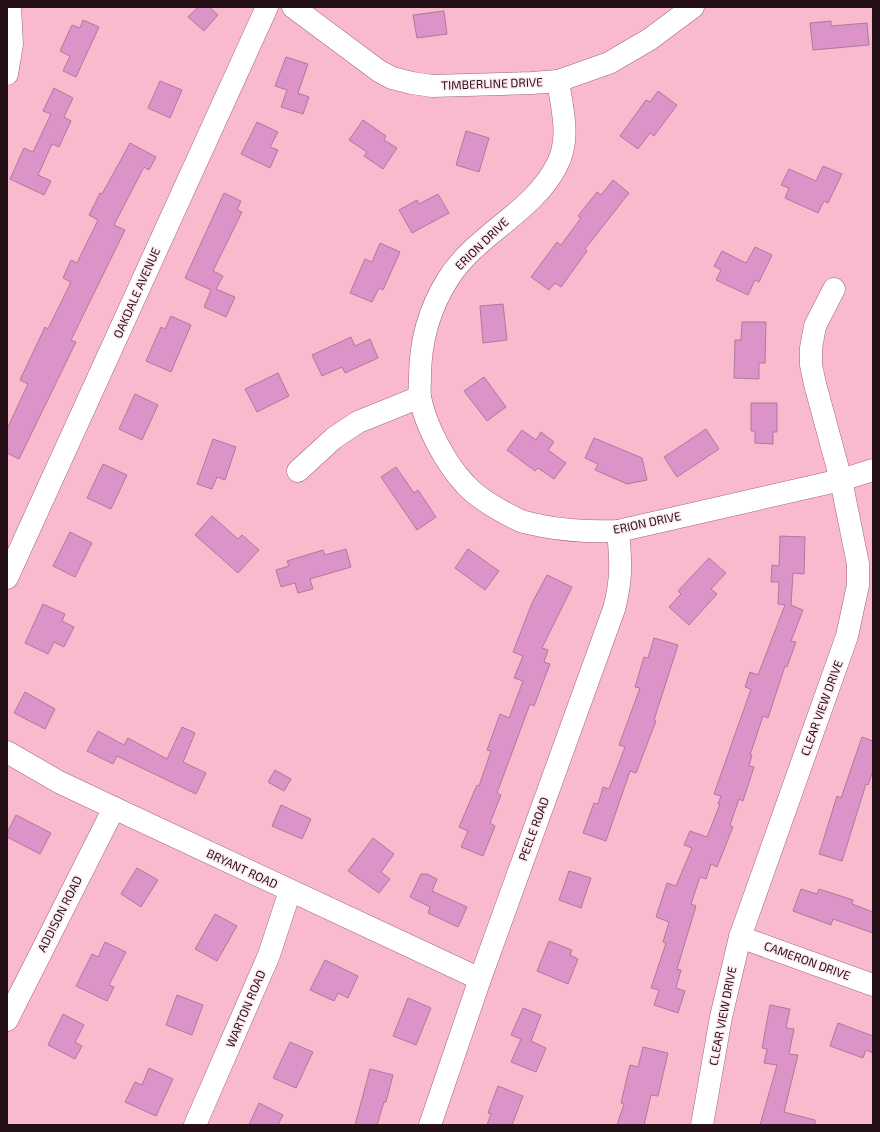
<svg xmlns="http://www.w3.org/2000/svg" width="880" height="1132" viewBox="0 0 880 1132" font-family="'Exo 2',sans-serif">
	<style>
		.building { fill: #dc93c7; stroke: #ac7a9d }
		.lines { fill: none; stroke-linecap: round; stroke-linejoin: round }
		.minor-casing { stroke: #9e6578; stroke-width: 23 }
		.minor { stroke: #fff; stroke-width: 22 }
		.labels { text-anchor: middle; stroke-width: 3; stroke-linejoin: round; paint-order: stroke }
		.street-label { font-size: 12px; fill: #261018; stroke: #fee9ef }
	</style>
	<rect width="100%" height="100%" fill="#fabace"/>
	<g class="building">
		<polygon points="198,7 209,7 218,15 204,31 188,17"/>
		<polygon points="444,11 447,34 417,38 413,15"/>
		<polygon points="83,20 99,27 76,77 63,71 70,56 60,51 72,25 80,28"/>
		<polygon points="831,21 831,26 867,23 869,45 813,50 810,23"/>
		<polygon points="286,57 308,64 298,93 309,97 303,114 281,107 287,90 275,86"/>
		<polygon points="160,81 182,90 170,118 148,108"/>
		<polygon points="54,88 73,98 64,117 71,121 59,147 52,144 38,175 51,181 44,195 10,179 24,148 33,152 51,114 43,111"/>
		<polygon points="658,91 677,105 654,136 650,133 638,149 620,136 646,100 650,102"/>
		<polygon points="363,120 386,136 384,140 397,148 383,169 364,156 367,152 349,140"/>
		<polygon points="257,122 278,132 270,147 278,150 270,168 241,154"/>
		<polygon points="466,131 489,138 479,172 456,165"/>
		<polygon points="130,143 156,157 149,170 144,167 114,225 125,230 71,340 76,342 19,459 7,453 7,429 28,384 20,380 45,327 48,329 71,282 63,278 71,260 77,263 98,220 89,215 100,193 102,194"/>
		<polygon points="823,166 842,174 828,203 824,201 818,213 785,198 789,188 781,185 789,169 816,181"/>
		<polygon points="613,180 629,193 585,249 587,251 561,287 555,283 549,290 531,277 557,242 561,245 581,218 578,216 597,192 601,195"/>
		<polygon points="224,193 241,201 237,210 242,212 213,271 223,276 216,289 235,297 226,317 204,307 211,290 185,278"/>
		<polygon points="438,194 449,213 412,233 399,210 417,200 419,204"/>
		<polygon points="380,243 400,252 383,290 379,288 372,302 350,293 365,259 372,262"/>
		<polygon points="755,247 772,255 759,282 755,280 748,295 716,280 721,270 714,266 722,251 746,263"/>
		<polygon points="503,304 507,340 483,343 480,306"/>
		<polygon points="171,316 191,325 171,372 146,361 161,327 165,329"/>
		<polygon points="742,322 766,322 765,363 759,363 759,379 734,378 735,340 741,340"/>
		<polygon points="351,337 355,346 370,339 378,358 345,373 342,367 322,376 312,355"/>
		<polygon points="278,373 289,396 257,412 245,389"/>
		<polygon points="484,377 506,407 487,421 464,391"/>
		<polygon points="135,394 158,405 142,440 119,429"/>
		<polygon points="751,403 777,403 777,432 773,432 773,444 755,443 755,431 751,431"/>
		<polygon points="706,429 719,449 677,477 664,457"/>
		<polygon points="522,430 536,440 541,432 554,442 548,450 566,463 554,479 538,468 535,471 507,450"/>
		<polygon points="594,438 642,458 647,480 627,484 595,470 598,464 585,458"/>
		<polygon points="213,439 236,447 225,480 217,477 212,489 197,484"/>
		<polygon points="103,464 127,475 111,509 87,498"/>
		<polygon points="396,467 414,493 418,490 436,517 417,530 381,477"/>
		<polygon points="212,516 238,539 242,535 259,550 238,573 195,535"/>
		<polygon points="70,532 92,543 75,577 53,566"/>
		<polygon points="780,536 805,537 804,574 793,573 791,605 803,610 791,641 796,642 787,667 785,666 768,718 763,716 750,755 752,755 749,766 754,767 743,801 739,799 730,825 733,827 717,867 711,864 706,879 700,877 691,904 696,906 677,969 681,970 676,988 685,991 678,1013 654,1005 659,990 651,988 666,943 663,942 669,922 656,917 667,883 676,886 692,848 684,845 690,831 707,837 720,804 718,804 721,796 714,794 751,689 745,687 750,672 758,675 785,605 778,604 779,582 771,582 772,565 779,566"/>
		<polygon points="346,549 351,567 310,579 313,589 298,593 295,583 281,587 276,570 289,566 287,561 323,550 325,555"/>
		<polygon points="468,549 499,571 485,590 455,568"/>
		<polygon points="709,558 726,573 711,589 717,594 689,625 669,607 681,594 678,591"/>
		<polygon points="547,575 572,587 542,648 548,650 544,662 550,664 534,706 530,704 497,793 501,795 490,823 495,826 483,856 461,847 468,831 459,827 477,785 479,786 491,751 487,750 500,714 509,718 523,681 514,678 523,656 513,652 532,603"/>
		<polygon points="43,604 65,614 62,621 74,627 64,647 54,642 48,654 25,643"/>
		<polygon points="654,638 678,645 654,720 656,721 636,773 630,771 606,841 583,833 594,803 598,804 603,787 609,789 625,747 619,745 640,688 635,687 644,657 648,658"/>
		<polygon points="25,692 55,709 45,729 14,713"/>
		<polygon points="182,727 195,733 183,762 206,773 196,794 117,756 113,764 87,751 98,731 124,745 128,738 167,759"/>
		<polygon points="862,737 873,741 873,771 868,785 866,784 842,861 819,854 837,796 841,798"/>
		<polygon points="275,770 291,779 284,791 268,782"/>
		<polygon points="281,805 311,819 302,839 272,826"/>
		<polygon points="16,815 51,833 40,854 7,837 7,833"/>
		<polygon points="373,838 394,854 381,872 390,879 379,893 348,871"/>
		<polygon points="137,868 158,880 141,907 121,894"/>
		<polygon points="569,871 591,878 581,908 559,900"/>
		<polygon points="421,874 427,874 437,879 432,891 467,907 458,927 428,913 430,907 410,897"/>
		<polygon points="801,889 817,894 819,889 853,900 852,904 873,912 873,933 833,919 831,925 793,911"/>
		<polygon points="215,914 237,926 217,961 195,949"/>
		<polygon points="549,941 572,950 570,955 578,959 568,984 537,971"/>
		<polygon points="105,942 126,952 109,985 114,987 107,1001 76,986 92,954 98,957"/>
		<polygon points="325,960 358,976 348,998 338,993 334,1001 310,990"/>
		<polygon points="177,995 203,1005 192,1035 166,1025"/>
		<polygon points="408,998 431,1008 416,1045 393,1036"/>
		<polygon points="770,1005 790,1009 786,1028 794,1029 789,1054 798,1055 784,1112 815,1120 815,1125 760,1125 777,1065 764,1063 767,1049 762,1048"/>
		<polygon points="523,1008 541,1015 531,1041 546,1048 536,1072 511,1062 521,1039 511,1035"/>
		<polygon points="63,1014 84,1025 75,1042 82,1046 75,1059 48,1045"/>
		<polygon points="838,1023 873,1036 873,1053 866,1050 863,1058 830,1046"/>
		<polygon points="290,1042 313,1052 296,1088 273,1078"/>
		<polygon points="643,1047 668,1053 658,1096 651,1095 644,1125 617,1125 624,1104 621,1103 630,1065 638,1067"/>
		<polygon points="149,1068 173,1079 156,1116 125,1102 135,1082 142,1085"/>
		<polygon points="370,1069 393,1075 386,1102 384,1102 377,1125 355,1125"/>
		<polygon points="498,1086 523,1096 512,1125 487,1125 491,1114 488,1113"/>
		<polygon points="259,1103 283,1115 278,1125 249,1125"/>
	</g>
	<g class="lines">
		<g class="minor-casing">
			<g id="minor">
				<polyline points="293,7 379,71 392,78 412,83 432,86 532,83 558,81 609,63 650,39 693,7"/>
				<polyline points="7,74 12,44 10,7"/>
				<path d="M 558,81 C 562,108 571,139 557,165 C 533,213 477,233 448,279 C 429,309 420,342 420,378 C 420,384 419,391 420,397 C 425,425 446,464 465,484 C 479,500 502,512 521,521 C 527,523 535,524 542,526 C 568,531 591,532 618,531 L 841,480 L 873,470"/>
				<polyline points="298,471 334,438 358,422 420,397"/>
				<polyline points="7,578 267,7"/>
				<polyline points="7,752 59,782 114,808 480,979"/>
				<polyline points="740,937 873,985"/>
				<polyline points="7,1020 114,808"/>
				<polyline points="195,1125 269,955 290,891"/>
				<path d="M 430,1125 L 480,979 L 614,609 C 622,579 621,562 618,531"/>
				<polyline points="702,1125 721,1017 740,937 847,636 858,585 858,564 841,480 815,384 811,365 811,348 815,326 834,289"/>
			</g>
		</g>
		<use href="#minor" class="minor"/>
	</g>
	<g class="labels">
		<g class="street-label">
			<text transform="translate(492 84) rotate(-2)" y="4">TIMBERLINE DRIVE</text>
			<text transform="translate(482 244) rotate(-44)" y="4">ERION DRIVE</text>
			<text transform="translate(137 293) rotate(-66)" y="4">OAKDALE AVENUE</text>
			<text transform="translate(647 523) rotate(-12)" y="4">ERION DRIVE</text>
			<text transform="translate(822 708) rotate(-70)" y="4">CLEAR VIEW DRIVE</text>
			<text transform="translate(534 829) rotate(-70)" y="4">PEELE ROAD</text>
			<text transform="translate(242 869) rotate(25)" y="4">BRYANT ROAD</text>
			<text transform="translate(60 914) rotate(-63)" y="4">ADDISON ROAD</text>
			<text transform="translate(807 961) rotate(20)" y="4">CAMERON DRIVE</text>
			<text transform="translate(246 1009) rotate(-67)" y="4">WARTON ROAD</text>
			<text transform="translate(723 1016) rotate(-79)" y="4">CLEAR VIEW DRIVE</text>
		</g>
	</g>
	<rect width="880" height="1132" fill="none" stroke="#261018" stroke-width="16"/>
</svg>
